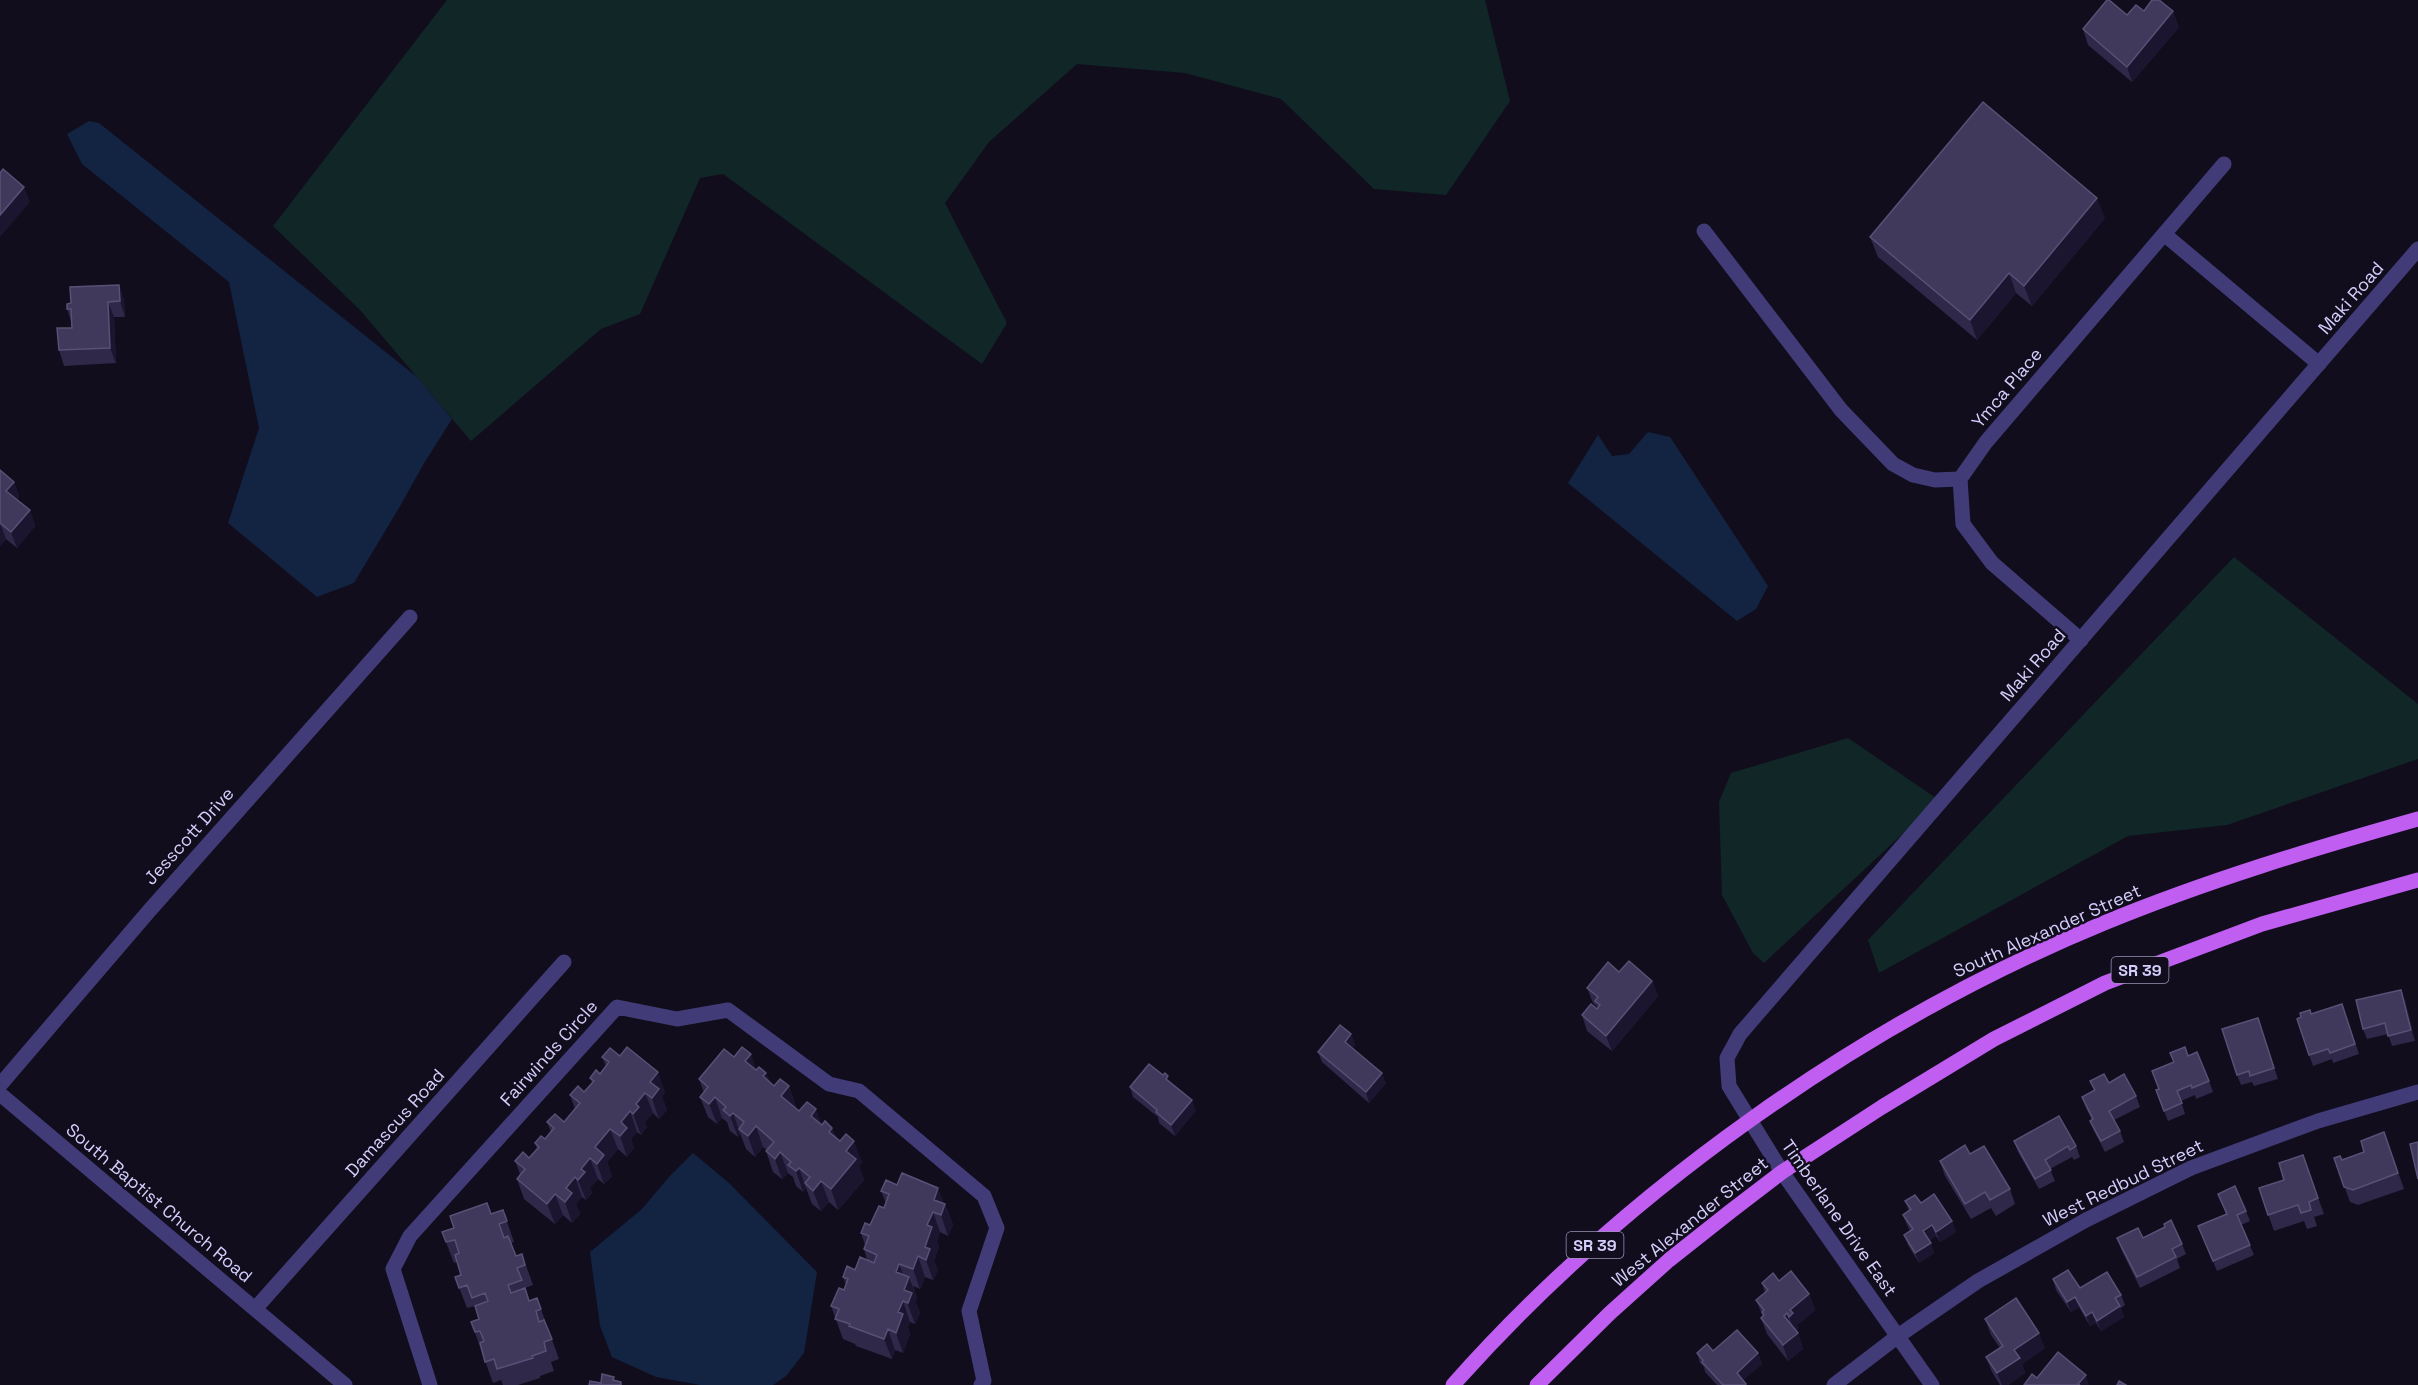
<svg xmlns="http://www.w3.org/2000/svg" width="2418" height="1385" viewBox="0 0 2418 1385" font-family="'Space Grotesk',sans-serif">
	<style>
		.green { fill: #112626 }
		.water { fill: #122442 }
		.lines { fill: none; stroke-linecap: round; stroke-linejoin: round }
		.minor { stroke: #413c78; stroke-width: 15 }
		.primary { stroke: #bf5ef1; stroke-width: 15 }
		.wall { fill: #2f2849 }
		.shaded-wall { fill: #1c1530 }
		.building { fill: #41395c; stroke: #585175; stroke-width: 1.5 }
		.labels { text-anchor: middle; stroke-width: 5; stroke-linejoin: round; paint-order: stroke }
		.shield { fill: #110d1d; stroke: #9a94b8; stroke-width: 1.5 }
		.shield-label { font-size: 16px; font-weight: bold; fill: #d4cefb }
		.street-label { font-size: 18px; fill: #d4cefb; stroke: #110d1d }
	</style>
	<rect width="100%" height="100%" fill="#110d1d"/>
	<g class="green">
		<polygon points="447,0 1485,0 1510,101 1446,195 1374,189 1281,99 1185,73 1077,64 989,142 945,203 1007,323 982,364 723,174 700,178 640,314 601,329 471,441 360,310 273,226"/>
		<polygon points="2234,557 2418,704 2418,759 2227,825 2128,836 1879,973 1868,940"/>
		<polygon points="1848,738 1939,800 1764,963 1753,953 1722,895 1719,802 1731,773"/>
	</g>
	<g class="water">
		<polygon points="89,121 99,123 417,377 452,419 423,465 399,508 354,583 317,597 228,523 259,428 229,282 82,164 67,134"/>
		<polygon points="1648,432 1670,437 1768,586 1756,609 1737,621 1568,483 1598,435 1612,456 1629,454"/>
		<polygon points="693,1153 729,1183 817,1272 804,1353 786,1376 773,1385 700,1385 656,1377 612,1357 600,1326 590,1252 642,1209 669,1177"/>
	</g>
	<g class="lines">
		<g class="minor">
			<polyline points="1704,231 1841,410 1893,464 1913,475 1935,480 1960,479"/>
			<polyline points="2164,234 2319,364"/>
			<polyline points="2081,640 1992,563 1963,524 1960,479 1986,442 2224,164"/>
			<polyline points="0,1085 149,911 410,617"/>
			<polyline points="0,1094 345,1385"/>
			<polyline points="255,1309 564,962"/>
			<polyline points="430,1385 393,1269 410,1236 617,1007 677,1019 728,1010 829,1084 859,1091 984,1196 997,1228 969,1311 984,1381 981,1385"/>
			<polyline points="1834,1385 1898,1336 1978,1281 2086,1220 2191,1168 2318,1121 2418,1092"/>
			<polyline points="1932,1385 1782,1172 1729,1086 1727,1058 1740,1034 2418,249"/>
		</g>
		<g class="primary">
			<path d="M 1453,1385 C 1626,1190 1863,1022 2104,923 C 2206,881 2312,849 2418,819"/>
			<polyline points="1537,1385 1610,1313 1669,1260 1731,1211 1782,1172 1882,1107 1994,1039 2105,983 2262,924 2418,880"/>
		</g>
	</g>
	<g class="wall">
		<polygon points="2144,11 2179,27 2132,82 2088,45 2083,29"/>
		<polygon points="2105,218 2032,306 2016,293 1977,340 1878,257 1870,237"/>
		<polygon points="119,285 124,300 125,317 114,317 116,363 64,366 59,350 72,328 71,321 67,309 71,303"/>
		<polygon points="0,470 14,482 19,497 17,500 30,510 35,526 17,548 6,539 0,546"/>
		<polygon points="1619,972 1652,981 1658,996 1612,1051 1587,1031 1582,1015 1598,1008 1593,1003 1587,988"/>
		<polygon points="2405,1000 2415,1041 2392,1046 2388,1034 2367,1039 2363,1029"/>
		<polygon points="2342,1004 2359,1054 2333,1063 2332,1059 2313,1066 2297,1019"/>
		<polygon points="2258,1018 2278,1079 2254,1086 2252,1082 2241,1085 2237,1075"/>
		<polygon points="1351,1034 1355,1045 1352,1048 1386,1083 1369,1103 1322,1062 1318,1052"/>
		<polygon points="2188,1056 2209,1081 2213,1092 2196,1099 2195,1095 2181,1101 2185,1114 2168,1121 2156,1090 2159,1089 2152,1071"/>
		<polygon points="602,1057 665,1092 662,1097 667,1110 659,1119 653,1113 645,1122 647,1127 641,1135 637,1132 631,1139 634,1148 627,1157 618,1149 607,1162 612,1176 604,1184 598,1179 590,1188 592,1193 586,1200 582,1197 576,1204 580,1214 572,1223 563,1215 555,1224 524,1199 517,1179 520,1174 515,1161 529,1158 537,1149 535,1143 545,1139 551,1132 547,1122 564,1122 575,1109 570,1095 584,1092 592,1083 590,1078 600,1074 606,1066"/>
		<polygon points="734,1057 756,1070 766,1073 770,1082 774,1086 789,1086 796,1107 795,1108 822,1125 832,1128 836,1137 862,1162 859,1166 864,1180 838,1210 829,1202 821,1211 812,1204 806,1188 803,1192 796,1186 793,1177 788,1173 782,1179 773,1172 766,1151 767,1150 763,1147 755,1157 746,1149 740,1133 738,1137 730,1131 727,1122 722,1118 717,1124 708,1117 700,1097 704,1093 699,1079"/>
		<polygon points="2090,1081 2109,1083 2136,1096 2140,1107 2114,1120 2120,1131 2124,1142 2105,1152 2094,1131 2090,1121 2092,1120 2086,1108 2082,1097 2094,1091"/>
		<polygon points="1170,1082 1196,1110 1175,1136 1159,1123 1158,1117 1133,1097 1130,1087"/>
		<polygon points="2384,1132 2404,1189 2358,1205 2350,1202 2334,1158 2342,1160 2364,1152"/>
		<polygon points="2014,1141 2076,1146 2080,1157 2074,1160 2072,1157 2050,1169 2055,1181 2039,1189 2018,1152"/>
		<polygon points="1970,1154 2010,1189 2015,1204 1996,1216 1991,1208 1971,1219 1945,1176 1940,1161"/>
		<polygon points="2303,1155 2324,1214 2314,1217 2317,1226 2307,1229 2304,1221 2274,1231 2259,1188 2284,1180"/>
		<polygon points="881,1191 945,1204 953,1225 948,1236 940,1232 937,1241 939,1247 934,1261 938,1270 933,1280 925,1277 920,1289 913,1286 917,1298 915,1301 920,1313 915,1324 910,1322 908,1327 910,1334 903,1353 895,1350 892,1359 856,1346 855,1344 843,1339 831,1306 844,1290 846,1285 843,1277 855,1270 867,1260 864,1249 865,1245 861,1233 870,1225 884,1208 886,1203"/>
		<polygon points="2218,1194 2246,1211 2250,1221 2241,1225 2254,1255 2217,1271 2198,1226 2226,1214"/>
		<polygon points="1905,1201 1921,1203 1952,1221 1956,1232 1940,1242 1936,1236 1929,1240 1934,1253 1919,1263 1908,1245 1904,1235 1910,1231 1907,1225 1903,1215 1909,1211"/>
		<polygon points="503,1210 514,1242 511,1243 516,1256 522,1254 533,1285 525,1288 529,1301 537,1298 559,1359 551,1362 554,1371 540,1376 540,1378 518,1385 503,1385 501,1380 493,1383 471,1322 479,1319 475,1306 467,1308 455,1277 461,1275 457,1262 454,1263 442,1232"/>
		<polygon points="2117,1238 2143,1238 2182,1244 2186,1254 2177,1259 2180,1268 2140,1288 2121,1249"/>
		<polygon points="2053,1279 2080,1288 2121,1295 2125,1305 2121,1308 2124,1317 2101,1331 2096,1323 2090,1326 2079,1307 2071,1312 2056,1290"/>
		<polygon points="1779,1281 1809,1294 1815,1310 1797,1325 1798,1329 1796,1331 1798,1333 1803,1349 1788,1361 1767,1334 1761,1318 1763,1317 1756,1300 1765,1293 1762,1283"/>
		<polygon points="1985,1319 2045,1348 2022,1364 2025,1373 2008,1385 2000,1385 1992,1372 1986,1357 2000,1348 1991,1335"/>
		<polygon points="1713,1351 1758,1353 1762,1364 1743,1380 1747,1385 1717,1385 1705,1372 1704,1367 1700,1363 1697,1353"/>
	</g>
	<g class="shaded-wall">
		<polygon points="2173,11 2179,27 2132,82 2127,67"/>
		<polygon points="24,187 30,202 0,237 0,215"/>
		<polygon points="2097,198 2105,218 2032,306 2024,286"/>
		<polygon points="2009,273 2016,293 1977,340 1970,320"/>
		<polygon points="119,285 124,300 125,317 120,301"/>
		<polygon points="108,302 114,317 116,363 110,348"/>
		<polygon points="14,482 19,497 12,506 6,491"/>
		<polygon points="30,510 35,526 17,548 11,532"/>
		<polygon points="0,523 6,539 0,546"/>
		<polygon points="1652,981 1658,996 1612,1051 1606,1036"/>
		<polygon points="2401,990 2405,1000 2415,1041 2411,1030"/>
		<polygon points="1351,1034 1355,1045 1349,1052 1345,1042"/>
		<polygon points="751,1054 758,1075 745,1061"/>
		<polygon points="658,1072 665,1092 662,1097 667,1110 659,1119 652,1098 650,1082"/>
		<polygon points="766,1073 774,1093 763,1076"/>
		<polygon points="1382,1073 1386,1083 1369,1103 1366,1092"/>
		<polygon points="789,1086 796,1107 788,1116 781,1096"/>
		<polygon points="645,1093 653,1113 645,1122 647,1127 641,1135 633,1114 636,1104"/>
		<polygon points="715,1097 722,1118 717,1124 709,1104"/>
		<polygon points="1192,1100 1196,1110 1175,1136 1171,1125"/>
		<polygon points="816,1109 824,1130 811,1116"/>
		<polygon points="630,1111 637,1132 631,1139 634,1148 627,1157 620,1136 621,1122"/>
		<polygon points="733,1113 740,1133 738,1137 730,1116"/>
		<polygon points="756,1126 763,1147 755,1157 748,1136"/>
		<polygon points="832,1128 840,1148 829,1132"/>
		<polygon points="610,1129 618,1149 607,1162 612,1176 604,1184 597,1164 595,1147"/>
		<polygon points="854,1141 862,1162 859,1166 864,1180 838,1210 831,1189 846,1151"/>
		<polygon points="780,1152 788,1173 782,1179 775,1159"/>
		<polygon points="590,1158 598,1179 590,1188 592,1193 586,1200 578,1180 581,1169"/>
		<polygon points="799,1168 806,1188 803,1192 796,1171"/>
		<polygon points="575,1177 582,1197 576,1204 580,1214 572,1223 565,1202 566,1188"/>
		<polygon points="821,1181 829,1202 821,1211 813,1191"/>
		<polygon points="938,1188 953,1225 948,1236 941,1215 934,1200"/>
		<polygon points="555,1194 563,1215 555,1224 547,1204"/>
		<polygon points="933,1212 940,1232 937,1241 939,1247 934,1261 938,1270 933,1280 926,1260 925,1247 927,1225"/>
		<polygon points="1952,1221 1956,1232 1940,1242 1936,1232"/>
		<polygon points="1932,1225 1936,1236 1927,1242 1923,1231"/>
		<polygon points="1931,1243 1934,1253 1919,1263 1915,1253"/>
		<polygon points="918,1256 925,1277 920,1289 913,1269"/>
		<polygon points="899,1264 907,1284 909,1277 917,1298 915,1301 920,1313 915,1324 896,1272"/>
		<polygon points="1809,1294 1815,1310 1797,1325 1798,1329 1795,1332 1789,1317 1790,1310"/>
		<polygon points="2075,1297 2079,1307 2071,1312 2067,1302"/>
		<polygon points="903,1301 910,1322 908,1327 910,1334 903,1353 896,1333 898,1312"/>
		<polygon points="2120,1306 2124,1317 2101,1331 2097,1321"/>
		<polygon points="2092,1312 2096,1323 2090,1326 2086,1316"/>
		<polygon points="1787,1313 1792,1329 1784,1316"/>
		<polygon points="888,1329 895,1350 892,1359 884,1339"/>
		<polygon points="1798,1333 1803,1349 1788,1361 1783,1345"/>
		<polygon points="2039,1333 2045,1348 2022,1364 2025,1373 2008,1385 2002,1385 1997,1373 2014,1350"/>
		<polygon points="1758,1353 1762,1364 1740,1383 1737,1373"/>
		<polygon points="2086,1375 2089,1385 2079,1385 2078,1384"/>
	</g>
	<g class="building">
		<polygon points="2107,0 2109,0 2127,15 2136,5 2144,11 2152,0 2159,0 2173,11 2127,67 2083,29"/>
		<polygon points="1983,102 2097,198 2024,286 2009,273 1970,320 1870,237"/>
		<polygon points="3,169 24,187 0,215 0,173"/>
		<polygon points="119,285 120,301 108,302 110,348 59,350 57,328 72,328 71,309 67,309 67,304 71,303 70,287"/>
		<polygon points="0,470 14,482 6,491 30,510 11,532 0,523"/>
		<polygon points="1629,961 1652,981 1606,1036 1582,1015 1591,1004 1597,1009 1600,1005 1595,1001 1598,997 1587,988 1608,962 1619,972"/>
		<polygon points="2401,990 2411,1030 2388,1036 2385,1023 2363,1029 2356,1000"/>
		<polygon points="2342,1004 2355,1044 2330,1053 2328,1049 2309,1055 2297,1019 2301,1017 2300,1013 2310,1010 2311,1014"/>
		<polygon points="2258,1018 2274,1068 2250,1076 2249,1071 2237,1075 2222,1029"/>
		<polygon points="1340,1025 1351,1034 1345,1042 1382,1073 1366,1092 1318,1052"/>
		<polygon points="627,1047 658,1072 650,1082 659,1089 652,1098 645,1093 636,1104 639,1107 633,1114 630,1111 621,1122 627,1128 620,1136 610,1129 595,1147 604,1155 597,1164 590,1158 581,1169 585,1172 578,1180 575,1177 566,1188 572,1193 565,1202 555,1194 547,1204 517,1179 525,1169 515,1161 523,1152 529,1158 539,1147 535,1143 541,1136 545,1139 554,1128 547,1122 555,1114 564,1122 580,1103 570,1095 578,1086 584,1092 594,1081 590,1078 596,1070 600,1074 609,1062 602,1057 610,1048 620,1056"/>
		<polygon points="742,1047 751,1054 745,1061 756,1070 759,1067 766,1073 763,1076 774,1086 780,1079 789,1086 781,1096 799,1111 807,1102 816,1109 811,1116 822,1125 825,1121 832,1128 829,1132 840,1141 846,1134 854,1141 846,1151 856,1159 831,1189 821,1181 813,1191 805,1183 810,1177 799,1168 796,1171 788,1165 791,1162 780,1152 775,1159 766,1151 774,1142 756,1126 748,1136 739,1129 744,1122 733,1113 730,1116 723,1110 726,1107 715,1097 709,1104 700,1097 708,1087 699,1079 724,1049 734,1057"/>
		<polygon points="2185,1047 2188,1056 2197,1052 2209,1081 2192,1088 2191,1085 2177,1091 2182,1103 2164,1111 2156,1090 2159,1089 2152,1071 2174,1062 2170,1053"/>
		<polygon points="1149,1064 1163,1075 1165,1073 1168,1076 1166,1079 1192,1100 1171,1125 1156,1112 1157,1110 1130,1087"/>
		<polygon points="2104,1074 2109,1083 2124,1074 2136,1096 2109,1111 2120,1131 2101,1141 2090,1121 2093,1119 2082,1097 2095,1090 2090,1081"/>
		<polygon points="2059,1116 2076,1146 2070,1150 2068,1146 2045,1160 2051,1170 2035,1179 2014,1141"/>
		<polygon points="2384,1132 2398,1173 2353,1190 2344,1187 2334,1158 2340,1156 2342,1160 2364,1152 2361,1141"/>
		<polygon points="2418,1142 2418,1179 2410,1144"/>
		<polygon points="1965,1145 1970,1154 1984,1146 2010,1189 1990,1200 1985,1192 1965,1204 1940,1161"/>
		<polygon points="2303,1155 2318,1198 2309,1202 2311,1210 2301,1213 2298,1205 2268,1215 2259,1188 2284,1180 2279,1163"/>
		<polygon points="902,1173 938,1188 934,1200 945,1204 941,1215 933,1212 927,1225 932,1227 925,1247 930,1249 926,1260 918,1256 913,1269 899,1264 896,1272 909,1277 904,1290 912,1293 908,1303 903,1301 898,1312 903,1314 896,1333 888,1329 884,1339 849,1326 850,1324 835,1319 839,1309 831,1306 839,1288 844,1290 848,1279 843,1277 847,1266 855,1270 860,1257 874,1263 877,1255 864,1249 869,1236 861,1233 865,1223 870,1225 879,1206 884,1208 889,1194 881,1191 886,1180 897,1185"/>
		<polygon points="2235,1186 2246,1211 2237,1215 2250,1245 2213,1261 2198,1226 2227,1214 2218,1194"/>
		<polygon points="1934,1194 1952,1221 1936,1232 1932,1225 1923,1231 1931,1243 1915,1253 1904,1235 1913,1229 1903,1215 1911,1209 1905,1201 1915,1195 1921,1203"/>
		<polygon points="487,1203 491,1214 503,1210 507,1221 499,1224 504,1238 508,1236 516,1256 522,1254 525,1265 517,1268 522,1280 508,1285 511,1293 525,1288 529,1301 537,1298 541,1309 536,1311 539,1322 544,1320 552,1339 544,1342 546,1351 532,1356 533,1358 497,1369 494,1359 485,1362 480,1343 484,1341 480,1331 475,1332 471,1322 479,1319 475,1306 488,1301 485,1293 472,1298 467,1285 459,1288 455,1277 461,1275 455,1255 459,1253 455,1240 446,1242 442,1232 454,1228 450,1216"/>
		<polygon points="2171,1220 2182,1244 2172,1249 2176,1257 2137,1277 2117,1238 2138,1228 2143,1238 2165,1227 2164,1224"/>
		<polygon points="2068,1270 2080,1288 2107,1272 2121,1295 2115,1298 2120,1306 2097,1321 2092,1312 2086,1316 2075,1297 2067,1302 2053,1279"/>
		<polygon points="1791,1271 1809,1294 1790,1310 1793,1313 1789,1317 1787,1313 1784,1316 1798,1333 1783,1345 1761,1318 1764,1315 1762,1312 1764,1310 1756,1300 1768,1290 1762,1283 1773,1273 1779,1281"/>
		<polygon points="2016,1298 2039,1333 2014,1350 2020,1358 1997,1373 1986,1357 2003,1346 1985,1319"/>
		<polygon points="1737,1330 1758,1353 1737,1373 1746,1384 1745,1385 1723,1385 1702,1362 1703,1360 1697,1353 1707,1344 1713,1351"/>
		<polygon points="2058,1352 2086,1375 2078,1384 2080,1385 2024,1385 2032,1374 2037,1378"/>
		<polygon points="602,1374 614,1377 613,1380 621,1382 621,1385 589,1385 590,1381 601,1383"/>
		<polygon points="2119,1381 2126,1385 2117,1385"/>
	</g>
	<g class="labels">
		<g class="shield">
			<rect x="2111.5" y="957" width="57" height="26" rx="4.5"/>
			<rect x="1566.5" y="1232" width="57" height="26" rx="4.5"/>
		</g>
		<g class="shield-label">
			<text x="2140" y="976">SR 39</text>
			<text x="1595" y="1251">SR 39</text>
		</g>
		<g class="street-label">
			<text transform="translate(2351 298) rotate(-49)" y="6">Maki Road</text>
			<text transform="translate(2007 388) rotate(-50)" y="6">Ymca Place</text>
			<text transform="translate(2033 665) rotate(-49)" y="6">Maki Road</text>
			<text transform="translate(189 836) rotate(-48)" y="6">Jesscott Drive</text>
			<text transform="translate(2047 931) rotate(-24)" y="6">South Alexander Street</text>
			<text transform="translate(549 1053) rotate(-48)" y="6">Fairwinds Circle</text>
			<text transform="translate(395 1123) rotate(-48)" y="6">Damascus Road</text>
			<text transform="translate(2123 1183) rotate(-26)" y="6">West Redbud Street</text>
			<text transform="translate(159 1203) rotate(40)" y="6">South Baptist Church Road</text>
			<text transform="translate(1839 1218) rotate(55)" y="6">Timberlane Drive East</text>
			<text transform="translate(1690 1222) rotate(-39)" y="6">West Alexander Street</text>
		</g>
	</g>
</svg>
